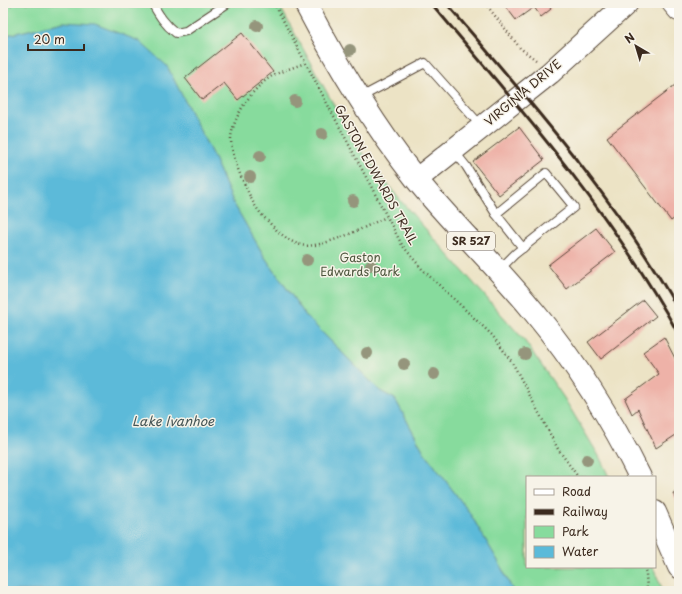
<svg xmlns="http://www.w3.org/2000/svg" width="682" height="594" viewBox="0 0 682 594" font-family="'Playpen Sans',sans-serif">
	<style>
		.green { fill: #87db9d; stroke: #61825e }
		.water { fill: #5bbad9; stroke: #4b727c }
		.building { fill: #eeb2a8 }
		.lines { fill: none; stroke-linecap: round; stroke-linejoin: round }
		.lane-casing { stroke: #564637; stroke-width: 10 }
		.secondary-casing { stroke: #564637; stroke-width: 24 }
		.primary-casing { stroke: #564637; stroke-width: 24 }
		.path { stroke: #564637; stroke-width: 2.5; stroke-dasharray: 1 3; stroke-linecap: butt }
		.lane { stroke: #fff; stroke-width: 8 }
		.secondary { stroke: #fff; stroke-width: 22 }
		.primary { stroke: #fff; stroke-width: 22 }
		.rail { stroke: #3b2a1e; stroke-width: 3 }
		.tree { fill: #95957b }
		.labels { text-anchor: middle; stroke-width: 3; stroke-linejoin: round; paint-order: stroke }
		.shield { fill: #f7f3e8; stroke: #73665b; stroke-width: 1 }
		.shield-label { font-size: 11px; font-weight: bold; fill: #3b2a1e }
		.street-label { font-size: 12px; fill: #3b2a1e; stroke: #f7f3e8 }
		.park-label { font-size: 12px; fill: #4e563e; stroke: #f7f3e8 }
		.water-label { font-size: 13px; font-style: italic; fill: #455556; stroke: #f7f3e8 }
	</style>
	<rect width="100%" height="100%" fill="#f7f3e8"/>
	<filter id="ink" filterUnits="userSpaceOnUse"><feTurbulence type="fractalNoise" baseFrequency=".025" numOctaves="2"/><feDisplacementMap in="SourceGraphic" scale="8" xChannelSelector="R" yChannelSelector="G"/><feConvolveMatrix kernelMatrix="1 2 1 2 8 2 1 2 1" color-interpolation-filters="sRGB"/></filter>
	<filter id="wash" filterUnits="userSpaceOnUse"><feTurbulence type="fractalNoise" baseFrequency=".012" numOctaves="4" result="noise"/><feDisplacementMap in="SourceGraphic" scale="16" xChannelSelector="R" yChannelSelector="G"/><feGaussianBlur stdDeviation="0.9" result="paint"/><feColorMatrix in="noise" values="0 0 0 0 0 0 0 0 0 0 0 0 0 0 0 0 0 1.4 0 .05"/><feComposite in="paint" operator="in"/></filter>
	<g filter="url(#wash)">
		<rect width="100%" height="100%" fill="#ece3c5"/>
		<polygon class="green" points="4,3 278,3 354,142 400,200 524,340 564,398 599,456 609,477 527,477 527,567 653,567 663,591 513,591 498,561 469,512 424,452 395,399 380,391 306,316 264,256 234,204 213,156 167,66 64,22 3,36 3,4"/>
		<polygon class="water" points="64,22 95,24 139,41 167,66 213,156 234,204 264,256 306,316 380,391 395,399 424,452 469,512 498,561 513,591 3,591 3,36"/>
		<g id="blocks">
			<g class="building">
				<polygon points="503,3 547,3 551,9 541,17 534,7 516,20"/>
				<polygon points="242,33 273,72 238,100 224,83 202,100 185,78"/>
				<polygon points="679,82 679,215 671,221 607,137"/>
				<polygon points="519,127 544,160 499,195 473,162"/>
				<polygon points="596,228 615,252 567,289 548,265"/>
				<polygon points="643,300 656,316 601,359 588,342"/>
				<polygon points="664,337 679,366 679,433 656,448 638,409 632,414 625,399 659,374 643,352"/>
				<polygon points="679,490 679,508 673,493"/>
			</g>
		</g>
	</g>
	<g filter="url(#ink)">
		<use href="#blocks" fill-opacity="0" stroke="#564637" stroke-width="1"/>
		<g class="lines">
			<g class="lane-casing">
				<g id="lane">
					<path d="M 152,3 C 159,15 165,25 176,33 L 186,31 L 228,3"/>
					<polyline points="359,98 425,63 482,127"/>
					<polyline points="454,151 466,166 496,214 523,248"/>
					<polyline points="496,214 546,173 574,207 515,254 499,270"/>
				</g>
			</g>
			<g class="secondary-casing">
				<g id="secondary">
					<polyline points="673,3 679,10"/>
					<polyline points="417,179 550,73 627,3"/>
				</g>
			</g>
			<g class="primary-casing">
				<g id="primary">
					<path d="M 305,3 C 338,66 372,123 416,179 C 453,225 497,266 534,312 C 576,363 611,418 640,477"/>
					<polyline points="655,512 679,567"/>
				</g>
			</g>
			<g class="path">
				<polyline points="274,3 402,245 422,269 492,335 512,362 558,449 578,477"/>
				<polyline points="485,3 520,48 536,60"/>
				<polyline points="3,9 15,3"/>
				<path d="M 305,63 C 295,67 284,70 274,75 C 254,85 233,116 231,138 C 231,152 237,167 242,179 C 249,193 252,204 263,216 C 273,227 286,241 301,245 C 320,250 368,226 386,217"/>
				<polyline points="644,567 646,573 647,591"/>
			</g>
			<use href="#lane" class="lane"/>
			<use href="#secondary" class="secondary"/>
			<use href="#primary" class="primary"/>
			<g class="rail">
				<path d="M 431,3 C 521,109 612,213 679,335"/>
				<path d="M 446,3 C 529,101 616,198 679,311"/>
			</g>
		</g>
		<g class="tree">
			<circle cx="257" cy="26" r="6"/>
			<circle cx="350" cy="50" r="6"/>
			<circle cx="295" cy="101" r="6"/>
			<circle cx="322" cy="134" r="6"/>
			<circle cx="260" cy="156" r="6"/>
			<circle cx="250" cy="177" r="6"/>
			<circle cx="353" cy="201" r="6"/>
			<circle cx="307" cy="260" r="6"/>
			<circle cx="371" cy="265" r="6"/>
			<circle cx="367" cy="353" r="6"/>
			<circle cx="525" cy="354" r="6"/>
			<circle cx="404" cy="364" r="6"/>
			<circle cx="434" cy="374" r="6"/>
			<circle cx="587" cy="460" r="6"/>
		</g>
	</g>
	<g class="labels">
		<rect class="shield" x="447" y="232" width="48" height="18" rx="3"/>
		<g class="shield-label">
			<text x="471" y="245">SR 527</text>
		</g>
		<g class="street-label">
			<text transform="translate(523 93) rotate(-40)" y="4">VIRGINIA DRIVE</text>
			<text transform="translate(376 175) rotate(61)" y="4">GASTON EDWARDS TRAIL</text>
		</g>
		<g class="park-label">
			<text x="360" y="262">Gaston<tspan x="360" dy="14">Edwards Park</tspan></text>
		</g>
		<g class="water-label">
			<text x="173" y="426">Lake Ivanhoe</text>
		</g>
	</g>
	<rect width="682" height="594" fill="none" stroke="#f7f3e8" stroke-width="16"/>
	<rect x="526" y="476" width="130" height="92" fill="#f7f3e8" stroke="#aca397"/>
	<rect x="534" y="489" width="20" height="6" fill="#ffffff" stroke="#aca397"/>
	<text x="562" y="496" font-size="12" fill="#3b2a1e">Road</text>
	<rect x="534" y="509" width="20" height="6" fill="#3b2a1e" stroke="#aca397"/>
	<text x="562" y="516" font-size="12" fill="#3b2a1e">Railway</text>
	<rect x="534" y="526" width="20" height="12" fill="#87db9d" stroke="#aca397"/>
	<text x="562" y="536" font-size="12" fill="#3b2a1e">Park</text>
	<rect x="534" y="546" width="20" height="12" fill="#5bbad9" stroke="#aca397"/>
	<text x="562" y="556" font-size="12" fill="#3b2a1e">Water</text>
	<g transform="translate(636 46) rotate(322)" stroke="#f7f3e8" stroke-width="3" paint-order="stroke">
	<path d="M0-3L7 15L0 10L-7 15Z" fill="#3b2a1e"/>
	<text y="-6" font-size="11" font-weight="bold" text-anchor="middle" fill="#3b2a1e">N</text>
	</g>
	<path d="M28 44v6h56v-6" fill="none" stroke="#3b2a1e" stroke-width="2"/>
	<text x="34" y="44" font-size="12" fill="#3b2a1e" stroke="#f7f3e8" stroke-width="3" paint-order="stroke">20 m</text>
</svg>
